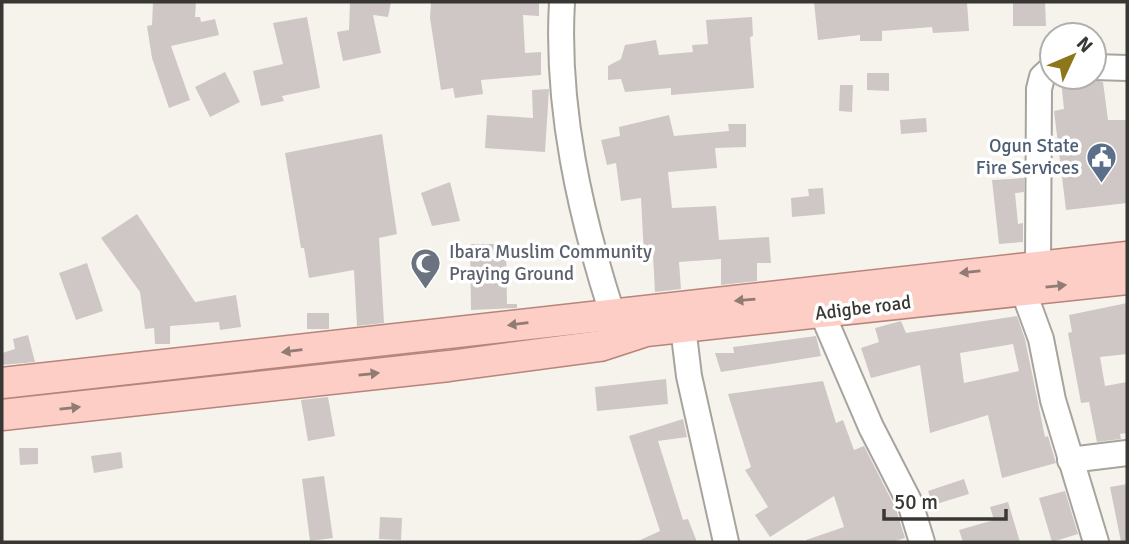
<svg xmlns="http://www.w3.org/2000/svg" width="1129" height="544" viewBox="0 0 1129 544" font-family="Signika,sans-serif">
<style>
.building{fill:#cfc7c6;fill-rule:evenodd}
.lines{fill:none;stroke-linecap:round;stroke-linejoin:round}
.minor-casing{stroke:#a7a49e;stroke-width:28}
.major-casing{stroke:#b78479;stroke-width:33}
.minor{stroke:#fff;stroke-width:24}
.major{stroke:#fdcec5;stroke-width:30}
.oneway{fill:#917b75}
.labels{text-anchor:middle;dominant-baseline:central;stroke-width:7;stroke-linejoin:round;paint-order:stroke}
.service-label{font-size:19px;fill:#4e5e75;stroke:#fff;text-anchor:end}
.worship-label{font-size:19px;fill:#5b616d;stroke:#fff;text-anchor:start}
.street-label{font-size:19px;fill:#383734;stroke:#fff}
</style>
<rect width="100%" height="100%" fill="#f6f3ec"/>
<g class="building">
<path d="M153 2H196L195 17H200L201 22 215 19 219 35 171 46 190 100 169 108 152 58 147 26 152 25Z"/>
<path d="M350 2H391L388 17 373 15 381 53 343 61 337 32 349 30Z"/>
<path d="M431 2H539V16L523 15 525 53 541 52V75L481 80 483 94 455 98 453 88 441 90 430 18Z"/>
<path d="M814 2H967L969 31 933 33 932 27 882 31V41H860V35L818 40Z"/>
<path d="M1013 2H1045L1046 26H1013Z"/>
<path d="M307 17 320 88 282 96 284 101 261 106 253 71 283 64 273 23Z"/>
<path d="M752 17 753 36 750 37 754 88 671 95V88L625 92 621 79 608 80V66L621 59 625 45 656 40 659 55 693 52 692 45 708 44 706 20Z"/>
<path d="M225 72 240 102 210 117 195 87Z"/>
<path d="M867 73H889V91L867 90Z"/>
<path d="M1084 77 1103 82 1108 120H1127V203L1066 210 1054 111 1064 109 1061 80Z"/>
<path d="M840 85H853L852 112 839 111Z"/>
<path d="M549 89 545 152 485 148 487 115 533 118 532 90Z"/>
<path d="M669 115 674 136 729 131 728 124H746V147L715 148 717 168 668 172 672 208 716 206 719 240 769 237 771 263H757V281L721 285V259L679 262 681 289 655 292 653 255 644 256 641 198 621 201 616 163 607 165 601 140 620 136 619 127Z"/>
<path d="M926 118 927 132 901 134 900 120Z"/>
<path d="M382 134 397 234 379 238 384 323 357 326 354 270 309 278 304 248H301L285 153Z"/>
<path d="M1024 178V192L1015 193 1018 224 1023 223V242L999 244 992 180Z"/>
<path d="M450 182 460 221 432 226 421 193Z"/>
<path d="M823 188 825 214 792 217 791 198 809 196 808 189Z"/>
<path d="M137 214 195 302 236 295 241 327 220 330 219 322 170 326V344H155L154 328 145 329 140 292 101 238Z"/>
<path d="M470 244H506L507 304H517V308L471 310Z"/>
<path d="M87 263 103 311 76 320 59 273Z"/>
<path d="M1127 303V354L1100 357 1105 386 1127 382V433L1120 434 1121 439 1097 442 1089 402 1081 403 1068 333 1072 332 1069 315Z"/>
<rect x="307" y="313" width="22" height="16"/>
<path d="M1017 316 1025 339 1045 437 1048 436 1056 463 1002 478 988 415 930 433 920 365 871 378 861 348 879 342 875 328 901 321 906 333ZM1013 344 1019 371 964 383 960 353Z"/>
<path d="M28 335 35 362 2 365V353L15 349 13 339Z"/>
<path d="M816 336 821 356 721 372 715 353H734L733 347Z"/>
<path d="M666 379 668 404 597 411 595 387Z"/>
<path d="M823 381 836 423 843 420 854 450 864 446 896 509 905 538 892 542H806V540L844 527 834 496 770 537 755 515 768 507 745 470 751 467 728 394Z"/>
<path d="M328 397 335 436 308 441 301 400Z"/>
<path d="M683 419 687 437 658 441 683 520 688 519 697 542H636L660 531 629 436Z"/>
<path d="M19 448H38V464L20 465Z"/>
<path d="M121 452 123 468 94 473 91 456Z"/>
<path d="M324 476 333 538 310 541 302 479Z"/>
<path d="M964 479 969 494 933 505 928 491Z"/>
<path d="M1127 484V542H1121L1110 487Z"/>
<path d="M1065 491 1078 534 1052 542 1039 498Z"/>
<path d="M1008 502 1020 542H963L959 530 994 520 990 507Z"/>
<path d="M380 517 402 518 401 540 379 539Z"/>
</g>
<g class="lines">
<defs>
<g id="minor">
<path d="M562 2C556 107 580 214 612 313"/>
<path d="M1094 67 1127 68"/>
<path d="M1038 265 1039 89 1042 77 1052 68"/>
<path d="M1023 290 1041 339 1053 400 1096 542"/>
<path d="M822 313 871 427 910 503 922 542"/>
<path d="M683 327 689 376 726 542"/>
<path d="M1070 460 1127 453"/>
</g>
<g id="major">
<path d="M2 383 1127 257"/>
<path d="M2 415 449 366 600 346 646 331 1127 279"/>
</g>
</defs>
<use href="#minor" class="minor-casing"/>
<use href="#major" class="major-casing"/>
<use href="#minor" class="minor"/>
<use href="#major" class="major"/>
</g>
<defs><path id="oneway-solid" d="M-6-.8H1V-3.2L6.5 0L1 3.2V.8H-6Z" transform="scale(1.75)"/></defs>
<g class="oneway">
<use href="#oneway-solid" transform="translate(970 272) rotate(174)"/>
<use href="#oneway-solid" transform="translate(1056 286) rotate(-6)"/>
<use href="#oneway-solid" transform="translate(745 300) rotate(175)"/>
<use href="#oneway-solid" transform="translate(518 324) rotate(173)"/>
<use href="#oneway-solid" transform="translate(292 351) rotate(173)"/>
<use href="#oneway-solid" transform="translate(369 374) rotate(-6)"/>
<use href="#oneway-solid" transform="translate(70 408) rotate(-6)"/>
</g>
<defs>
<symbol id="civic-pin" viewBox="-11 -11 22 30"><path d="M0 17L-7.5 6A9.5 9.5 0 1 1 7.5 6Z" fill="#5c6f8a" stroke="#fff"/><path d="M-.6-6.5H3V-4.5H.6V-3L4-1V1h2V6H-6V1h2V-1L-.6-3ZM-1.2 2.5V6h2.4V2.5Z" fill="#fff"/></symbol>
<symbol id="mosque-pin" viewBox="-11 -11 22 30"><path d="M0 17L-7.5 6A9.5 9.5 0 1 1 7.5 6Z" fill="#6b7280" stroke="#fff"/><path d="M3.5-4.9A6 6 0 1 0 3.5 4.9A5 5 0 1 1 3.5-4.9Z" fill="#fff"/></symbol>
</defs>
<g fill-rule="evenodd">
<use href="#civic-pin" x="1084" y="140" width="35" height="47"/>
<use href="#mosque-pin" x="408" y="246" width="35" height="47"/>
</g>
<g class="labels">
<g class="service-label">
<text x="1079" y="146">Ogun State<tspan x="1079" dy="22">Fire Services</tspan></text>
</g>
<g class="worship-label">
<text x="449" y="252">Ibara Muslim Community<tspan x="449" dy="22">Praying Ground</tspan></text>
</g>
<g class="street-label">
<text transform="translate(863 308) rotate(-7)">Adigbe road</text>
</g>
</g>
<rect width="1129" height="544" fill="none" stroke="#383734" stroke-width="7"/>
<g transform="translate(1073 56) rotate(46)"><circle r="33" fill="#ffffff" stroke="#afafae" stroke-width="2"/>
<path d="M0-5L12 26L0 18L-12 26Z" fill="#8e761b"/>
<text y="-10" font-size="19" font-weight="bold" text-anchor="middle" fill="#383734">N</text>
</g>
<path d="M884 509v10h122v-10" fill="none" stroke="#383734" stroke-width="3.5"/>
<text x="894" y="509" font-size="21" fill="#383734" stroke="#ffffff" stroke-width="5" paint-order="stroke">50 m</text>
</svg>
